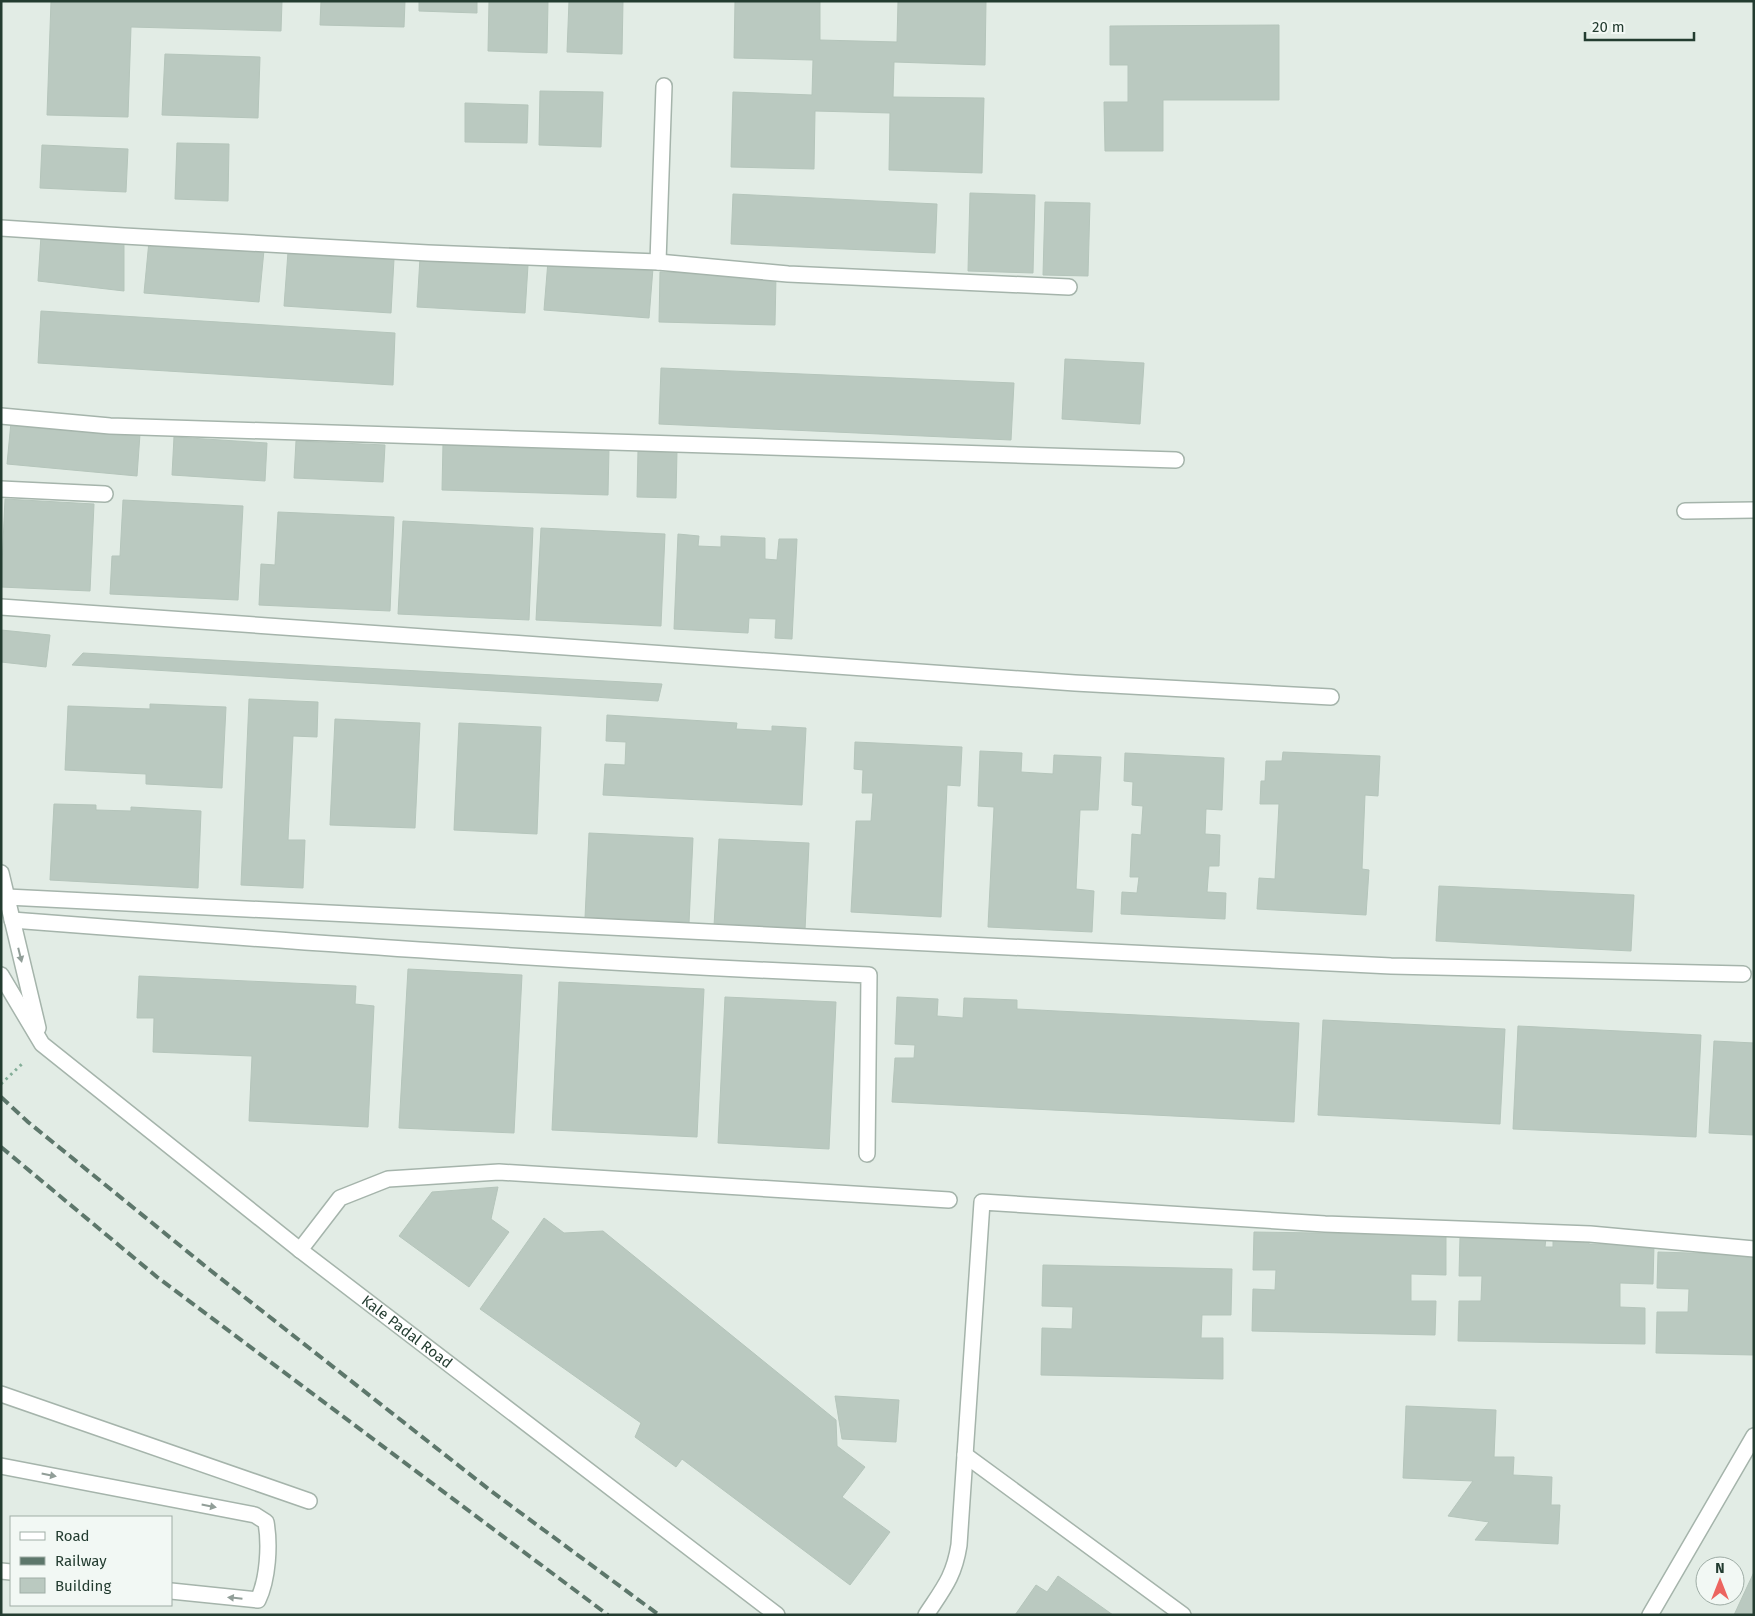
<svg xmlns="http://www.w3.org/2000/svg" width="1755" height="1616" viewBox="0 0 1755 1616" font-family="'Fira Sans',sans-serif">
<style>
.building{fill:#bac9c0;stroke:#b5c5bb}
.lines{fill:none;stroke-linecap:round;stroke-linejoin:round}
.service-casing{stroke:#a5b4ab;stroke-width:18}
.minor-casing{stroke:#a5b4ab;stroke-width:18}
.tertiary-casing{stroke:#a5b4ab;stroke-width:18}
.path{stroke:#84ae98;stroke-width:3;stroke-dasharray:2.5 4;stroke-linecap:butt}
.service{stroke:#fff;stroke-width:15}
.minor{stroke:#fff;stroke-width:15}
.tertiary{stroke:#fff;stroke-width:15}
.rail{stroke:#5d776b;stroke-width:4;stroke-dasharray:10 5;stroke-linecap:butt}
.oneway{fill:#919e98}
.labels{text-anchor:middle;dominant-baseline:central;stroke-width:4.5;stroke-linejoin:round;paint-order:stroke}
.street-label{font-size:15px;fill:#233c30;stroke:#f2f8f4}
</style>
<rect width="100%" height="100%" fill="#e2ece5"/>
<g class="building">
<path d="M51 1H282L281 31 131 27 128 117 47 115Z"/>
<path d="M321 1H405L404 27 320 25Z"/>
<path d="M419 1H477V13L419 11Z"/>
<path d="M489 1H548L547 53 488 51Z"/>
<path d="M569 1H623L622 54 567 52Z"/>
<path d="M735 1H820V40L897 42 898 1H986L985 65 894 62 893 97 984 98 982 173 889 170 890 113 815 111 814 169 731 167 733 92 812 95 813 60 734 58Z"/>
<path d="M1279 25V100H1163V151H1105L1104 102H1128V65H1110V26Z"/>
<path d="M165 54 260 57 258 118 162 115Z"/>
<path d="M540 91 603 92 601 147 539 145Z"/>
<path d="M465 103 528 105 527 143 465 142Z"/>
<path d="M177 143 229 144 228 201 175 199Z"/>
<path d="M42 145 128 149 126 192 40 188Z"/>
<path d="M970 193 1035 195 1033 273 968 271Z"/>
<path d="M733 194 937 204 935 253 731 244Z"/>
<path d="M1045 202 1090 203 1088 276 1043 275Z"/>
<path d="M41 236 124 243V291L38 281Z"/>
<path d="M149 241 264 250 259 302 144 293Z"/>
<path d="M288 252 394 259 391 313 284 306Z"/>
<path d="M420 258 528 265 525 313 417 307Z"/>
<path d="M548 261 653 268 649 318 544 310Z"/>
<path d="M660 272 776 276 775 325 659 322Z"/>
<path d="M41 311 395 333 393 385 38 363Z"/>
<path d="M1065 359 1144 363 1140 424 1062 419Z"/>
<path d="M661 368 1014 383 1011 440 659 424Z"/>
<path d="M11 422 140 434 137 476 7 464Z"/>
<path d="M174 437 267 443 265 481 172 475Z"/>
<path d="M296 441 385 445 383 482 294 478Z"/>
<path d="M443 443 609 448 608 495 442 490Z"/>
<path d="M638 450H677L676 498 637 497Z"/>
<path d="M5 499 94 504 90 591 1 587Z"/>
<path d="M123 500 243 506 238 600 110 594 112 556H120Z"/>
<path d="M278 512 394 517 390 611 259 605 261 564 275 565Z"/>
<path d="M403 521 533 528 529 620 398 614Z"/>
<path d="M541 528 665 534 661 626 536 620Z"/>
<path d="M678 534 699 536 698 546 721 547V536L765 538V559L777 560 779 539H797L792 639 775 638 776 619 749 618 748 633 674 629Z"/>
<path d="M1 630 50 635 46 667 1 662Z"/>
<path d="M83 653 662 684 658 701 72 665Z"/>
<path d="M249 699 318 702 317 737 293 736 288 840H305L303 888 241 885Z"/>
<path d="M150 704 226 707 222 788 146 784V774L65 770 68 706 150 709Z"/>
<path d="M607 715 737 723 736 729 772 731V726L806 728 802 805 603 795 605 764 625 765 626 742 606 741Z"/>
<path d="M335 719 420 723 415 828 330 825Z"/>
<path d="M459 723 541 727 537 834 454 830Z"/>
<path d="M855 742 962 747 960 786 947 785 941 917 851 912 856 821H871L873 793H862L863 770 854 769Z"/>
<path d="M980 751 1022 753 1021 772 1053 774 1054 755 1101 757 1098 810H1080L1076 889 1094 891 1092 932 988 927 994 807 978 806Z"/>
<path d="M1283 752 1380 756 1378 796 1365 795 1362 869 1369 870 1366 915 1257 909 1259 878 1275 879 1279 804H1260L1261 781H1265L1266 761H1282Z"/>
<path d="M1125 753 1224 758 1222 810 1206 809 1205 834 1220 835 1219 866H1209L1207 892 1226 893 1225 919 1121 914 1122 892 1137 893 1139 877H1130L1132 834 1141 835 1143 806 1132 805 1133 782 1124 781Z"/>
<path d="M54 804 96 805V810L131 811V807L201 811 198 888 50 880Z"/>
<path d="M589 833 693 838 689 923 585 918Z"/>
<path d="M719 839 809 843 805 930 714 926Z"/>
<path d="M1439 886 1634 895 1631 951 1436 941Z"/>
<path d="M408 969 522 975 514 1133 399 1128Z"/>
<path d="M139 976 356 986 355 1004 374 1006 368 1127 249 1121 252 1056 153 1052 154 1018H137Z"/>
<path d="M559 982 704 989 697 1137 552 1130Z"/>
<path d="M725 997 836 1002 829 1149 718 1143Z"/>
<path d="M897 997 938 999 937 1016 963 1018 964 998 1017 1000V1009L1299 1023 1294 1122 892 1102 895 1058H914L915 1045 895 1044Z"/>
<path d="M1323 1020 1505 1029 1500 1124 1318 1115Z"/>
<path d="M1518 1026 1701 1035 1696 1137 1513 1129Z"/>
<path d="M1714 1041 1754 1043V1135L1709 1133Z"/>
<path d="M498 1187 491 1219 509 1232 469 1287 399 1236 432 1192Z"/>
<path d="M544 1218 564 1233 603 1231 836 1420 837 1446 865 1467 842 1497 890 1532 850 1585 682 1459 676 1467 635 1437 641 1423 480 1309Z"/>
<path d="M1254 1232 1446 1235V1275L1411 1274V1301H1436L1435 1335 1252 1331 1253 1289 1275 1290 1276 1270H1253Z"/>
<path d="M1460 1237 1546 1238 1545 1247H1553V1237L1589 1239V1244L1654 1245 1653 1284 1620 1283V1307L1645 1308V1344L1458 1341 1459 1301H1481L1482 1276H1459Z"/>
<path d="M1658 1252 1754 1255V1355L1656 1353 1657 1312H1688L1689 1289 1657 1288Z"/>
<path d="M1043 1265 1232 1269 1231 1315H1202L1201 1338H1223V1379L1041 1375 1042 1328 1072 1329 1073 1307 1042 1306Z"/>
<path d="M835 1396 899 1400 896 1442 842 1439Z"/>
<path d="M1406 1406 1496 1410 1494 1457H1514L1513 1475 1552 1477 1551 1505H1560L1558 1544 1475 1540 1489 1522 1448 1516 1473 1481 1403 1478Z"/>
<path d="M1754 1572V1615H1734Z"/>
<path d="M1058 1576 1113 1615H1088L1086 1613 1084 1615H1015L1036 1585 1047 1592Z"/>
</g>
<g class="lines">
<defs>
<g id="service">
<path d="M1 489 105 494"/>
<path d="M12 920C297 942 583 963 869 975L867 1154"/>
<path d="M1 1394 309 1501"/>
<path d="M965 1455 1183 1615"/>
<path d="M1 1466 255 1515 266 1522C270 1545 268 1579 258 1600L171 1591"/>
<path d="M1 1571 11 1572"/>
<path d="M926 1615C943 1589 954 1577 959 1545L982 1202 1325 1224 1590 1234 1754 1249"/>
<path d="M1650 1615 1754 1436"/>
</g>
<g id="minor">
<path d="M1 228 124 236 428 253 658 262 788 274 1069 287"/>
<path d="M658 262 664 86"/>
<path d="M1 416 110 426 1176 460"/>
<path d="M1685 511 1754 510"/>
<path d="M1 607 1075 683 1331 697"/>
<path d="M7 897 1391 966 1743 974"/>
<path d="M300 1250 340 1198 388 1179 499 1172 949 1200"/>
</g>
<g id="tertiary">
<path d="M1 873 38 1028"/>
<path id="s1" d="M1 975 42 1044 300 1250 777 1615"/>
</g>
</defs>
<use href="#service" class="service-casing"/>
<use href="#minor" class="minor-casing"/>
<use href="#tertiary" class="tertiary-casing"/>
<path class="path" d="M1 1084 24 1062"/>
<use href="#service" class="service"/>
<use href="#minor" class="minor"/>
<use href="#tertiary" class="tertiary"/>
<g class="rail">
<path d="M1 1097 28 1122 210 1270 491 1491 659 1615"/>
<path d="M1 1147 157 1277 608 1615"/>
</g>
</g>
<defs><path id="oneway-solid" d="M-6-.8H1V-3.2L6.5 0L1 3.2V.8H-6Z" transform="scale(1.25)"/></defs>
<g class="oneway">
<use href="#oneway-solid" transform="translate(20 955) rotate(76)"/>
<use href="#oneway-solid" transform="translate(49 1475) rotate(11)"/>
<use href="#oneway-solid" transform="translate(209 1506) rotate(11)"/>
<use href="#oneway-solid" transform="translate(235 1598) rotate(-174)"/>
</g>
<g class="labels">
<g class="street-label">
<text stroke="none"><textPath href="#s1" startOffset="545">Kale Padal Road</textPath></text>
</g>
</g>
<rect width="1755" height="1616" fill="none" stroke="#233c30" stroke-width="5"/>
<rect x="10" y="1516" width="162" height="90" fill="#f2f8f4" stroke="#9fada6"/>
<rect x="20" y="1532" width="25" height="8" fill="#ffffff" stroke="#9fada6"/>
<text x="55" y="1541" font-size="15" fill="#233c30">Road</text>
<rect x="20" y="1557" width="25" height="8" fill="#5d776b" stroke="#9fada6"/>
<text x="55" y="1566" font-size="15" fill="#233c30">Railway</text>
<rect x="20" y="1578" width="25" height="15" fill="#bac9c0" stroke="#9fada6"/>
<text x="55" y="1591" font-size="15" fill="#233c30">Building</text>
<g transform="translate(1720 1581)"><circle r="24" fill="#f2f8f4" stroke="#9fada6"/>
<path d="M0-4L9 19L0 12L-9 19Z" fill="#ec645f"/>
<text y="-8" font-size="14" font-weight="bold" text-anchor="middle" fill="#233c30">N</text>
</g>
<path d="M1585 32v8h109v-8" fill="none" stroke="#233c30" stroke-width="2.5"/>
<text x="1592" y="32" font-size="15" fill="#233c30" stroke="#f2f8f4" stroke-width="4" paint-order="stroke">20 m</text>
</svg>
